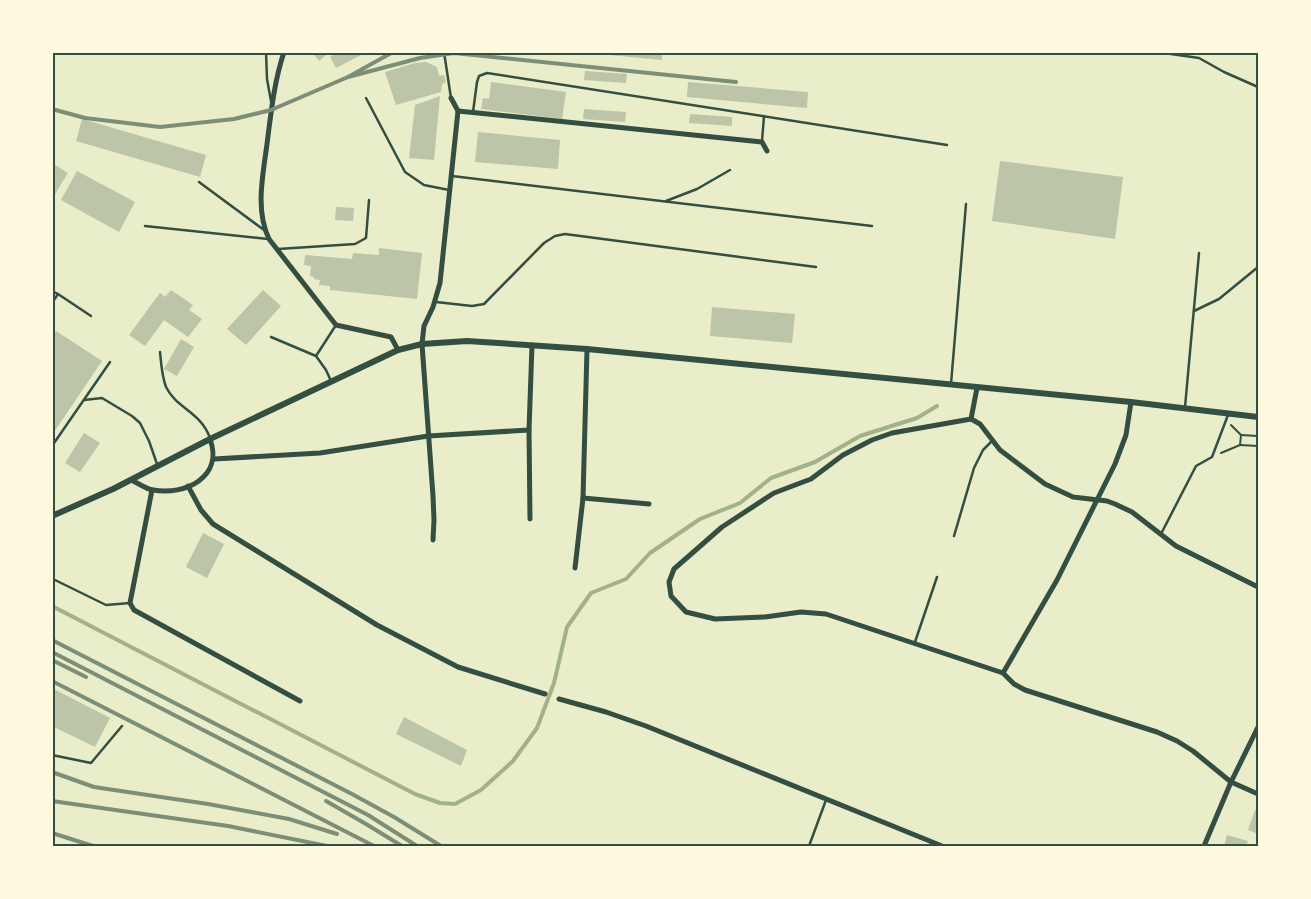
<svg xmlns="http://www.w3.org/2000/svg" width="1311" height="899" viewBox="0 0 1311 899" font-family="'Alegreya Sans',sans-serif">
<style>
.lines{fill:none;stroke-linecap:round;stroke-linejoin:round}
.stream{stroke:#a3b18a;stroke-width:4}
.building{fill:#bcc5a7}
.path{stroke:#344e41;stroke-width:2}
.service{stroke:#344e41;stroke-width:2.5}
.minor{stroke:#344e41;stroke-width:5}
.tertiary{stroke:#344e41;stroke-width:6}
.rail{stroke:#7c8e77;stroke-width:4}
.neatline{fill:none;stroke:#344e41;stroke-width:2}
</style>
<rect width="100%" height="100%" fill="#e9edc9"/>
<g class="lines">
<path class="stream" d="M52 606 415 794 440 803 455 804 481 790 513 761 537 728 554 683 567 627 591 593 626 579 650 553 700 519 740 503 771 478 815 462 860 436 917 418 937 406"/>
</g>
<g class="building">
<path d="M312 52H330L319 61Z"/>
<path d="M338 52H367L336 68 330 57Z"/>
<path d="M599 52H662V60L599 54Z"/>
<path d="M426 62 437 67 439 76 444 75 446 82 442 84 441 92 396 105 385 72 415 63Z"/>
<path d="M585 71 627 74 626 83 584 80Z"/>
<path d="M491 82 566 92 562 119 481 109 483 98 489 99Z"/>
<path d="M688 82 808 92 807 108 687 97Z"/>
<path d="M440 96 434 160 409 158 415 105Z"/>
<path d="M584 109 626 112 625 122 583 119Z"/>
<path d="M690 114 732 117V126L689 123Z"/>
<path d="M82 119 206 155 200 177 76 141Z"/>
<path d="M478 132 560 140 558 169 475 162Z"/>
<path d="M1000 161 1123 177 1115 239 992 221Z"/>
<path d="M52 163 68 173 52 199Z"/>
<path d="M77 171 135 202 119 232 61 200Z"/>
<path d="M336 207 354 208 353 221 335 220Z"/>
<path d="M379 248 422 253 417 299 330 290V286L319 285 320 280 314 279V277L310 276 311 266 304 265 305 255 352 259 353 253 379 255Z"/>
<path d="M171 290 193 305 189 310 202 319 188 337 164 320 145 346 129 335 160 293 165 297Z"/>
<path d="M263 290 281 306 246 345 227 329Z"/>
<path d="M712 307 795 314 792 343 710 336Z"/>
<path d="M56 331 102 361 52 435V336Z"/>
<path d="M181 339 194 347 177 376 164 369Z"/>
<path d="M84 433 100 443 80 472 65 463Z"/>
<path d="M203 533 224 544 207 578 186 567Z"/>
<path d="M52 688 110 718 95 747 52 726Z"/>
<path d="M404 717 467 750 461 766 396 734Z"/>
<path d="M1255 810 1258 811V834L1248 830Z"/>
<path d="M1227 835 1248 841 1246 846H1224Z"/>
</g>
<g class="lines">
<g class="path">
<path d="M1241 435 1258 436"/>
<path d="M1240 445 1258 446"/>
<path d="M1221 453 1240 445 1241 435 1231 425"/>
</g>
<g class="service">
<path d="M266 52 267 79 271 101"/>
<path d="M444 52 451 98"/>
<path d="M1157 52 1199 58 1224 72 1258 87"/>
<path d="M366 98 405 172 424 185 449 190"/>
<path d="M473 112 477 82 479 76 487 73 947 145"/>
<path d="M762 141 764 116"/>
<path d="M452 176 872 226"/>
<path d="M199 182 264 230"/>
<path d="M666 201 697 189 730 170"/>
<path d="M145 226 268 239"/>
<path d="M278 249 355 244 366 238 369 200"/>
<path d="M52 291 58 294 52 303"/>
<path d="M58 294 91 316"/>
<path d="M436 302 472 306 484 304 544 243 555 236 565 234 816 267"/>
<path d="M1194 311 1219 299 1258 267"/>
<path d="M271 337 316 356 326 370 331 381"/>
<path d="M160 352C161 363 162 377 166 387 177 409 201 412 210 438"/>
<path d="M316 356 336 325"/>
<path d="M951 384 966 204"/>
<path d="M84 400 102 398 132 416 140 423 149 441 157 464"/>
<path d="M1185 407 1199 253"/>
<path d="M52 446 110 362"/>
<path d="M1161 534 1196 466 1212 457 1228 415"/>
<path d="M954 536 974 468 983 450 992 441"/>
<path d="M55 580 106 605 130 603"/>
<path d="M915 642 937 577"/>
<path d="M52 755 91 763 122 726"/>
<path d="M809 846 826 800"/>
</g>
<g class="minor">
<path d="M284 52C274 82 271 113 267 144 263 175 255 210 269 239L336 325 391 337 398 350"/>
<path d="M458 111 762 142 767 151"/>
<path d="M977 388 971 419 892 433 872 440 843 455 811 479 774 493 722 527 674 569 669 582 671 596 686 612 715 619 765 617 801 612 826 614 1003 673 1014 684 1025 690 1157 732 1177 741 1193 751 1231 782 1258 794"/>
<path d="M971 419 980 424 1000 450 1045 484 1073 497 1107 501 1115 504 1132 512 1176 546 1258 587"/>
<path d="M214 459 320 453 428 436 529 430"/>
<path d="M131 480C138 483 146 489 153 490 185 496 224 477 210 439"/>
<path d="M188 486 201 510 213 524 377 625 458 667 545 694"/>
<path d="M152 490 130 603 134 610 300 701"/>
<path d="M583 498 649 504"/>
<path d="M530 519 529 430 532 345"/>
<path d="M433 540 434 520 433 496 422 344 424 326 433 307 440 283 458 111 451 98"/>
<path d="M575 568 583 498 587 349"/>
<path d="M1003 673 1057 580 1115 464 1126 435 1131 402"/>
<path d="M559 699 606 712 646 726 942 846"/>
<path d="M1204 846 1231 782 1258 727"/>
</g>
<path class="tertiary" d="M52 516 113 489 210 439 398 350 422 344 467 341 587 349 1131 402 1258 417"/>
<g class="rail">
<path d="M348 77 420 58 454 53 736 82"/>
<path d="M52 109 85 118 160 127 234 119 271 110 348 77 393 52"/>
<path d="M52 640 352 794 394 817 441 846"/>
<path d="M52 652 368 815 417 846"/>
<path d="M52 660 86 677"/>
<path d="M52 681 374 846"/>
<path d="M52 772 94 787 208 804 289 819 337 834"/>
<path d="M52 801 228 826 327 846"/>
<path d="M326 801 366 824 402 846"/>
<path d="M52 833 93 846"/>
</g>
</g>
<rect width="1311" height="899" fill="none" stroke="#fefae0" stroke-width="108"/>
<rect x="54" y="54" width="1203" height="791" class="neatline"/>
</svg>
